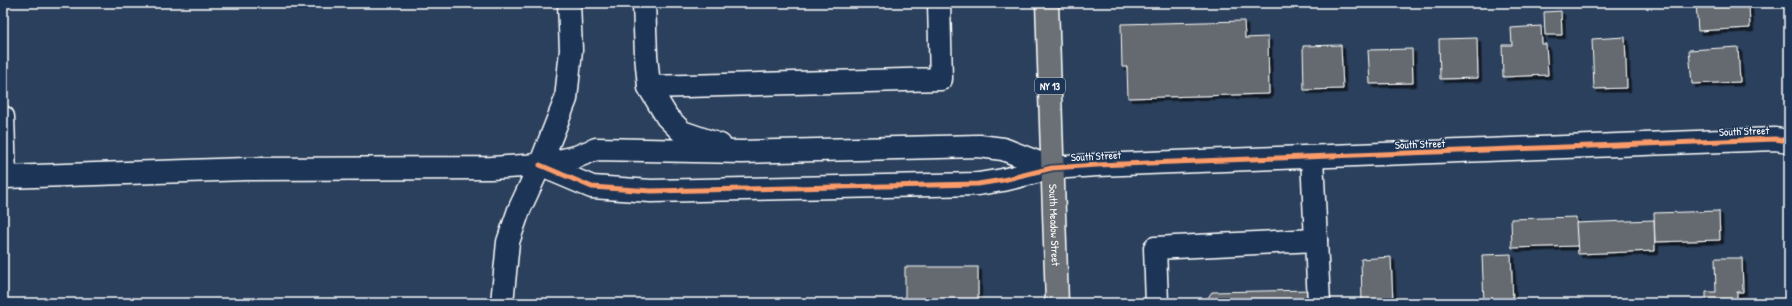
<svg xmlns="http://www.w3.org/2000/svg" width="1792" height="306" viewBox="0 0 1792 306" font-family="'Patrick Hand',sans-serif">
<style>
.building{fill:#656b70;stroke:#fff;filter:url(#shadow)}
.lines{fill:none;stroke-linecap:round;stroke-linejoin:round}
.minor-casing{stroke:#fff;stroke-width:25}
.highway-casing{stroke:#fff;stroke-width:25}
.minor{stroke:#1d3557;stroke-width:22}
.highway{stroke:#6b6f75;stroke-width:22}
.cycleway-casing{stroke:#1d3557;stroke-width:8}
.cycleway{stroke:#fa9b69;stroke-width:5}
.labels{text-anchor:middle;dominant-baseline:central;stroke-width:3;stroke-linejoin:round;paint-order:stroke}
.shield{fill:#1d3557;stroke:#bbc2cd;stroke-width:1}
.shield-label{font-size:10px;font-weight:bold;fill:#fff}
.street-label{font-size:11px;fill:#fff;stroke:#1d3557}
</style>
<defs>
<filter id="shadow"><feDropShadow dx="3.5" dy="3.5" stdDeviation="0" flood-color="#0009"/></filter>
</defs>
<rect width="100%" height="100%" fill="#2b405c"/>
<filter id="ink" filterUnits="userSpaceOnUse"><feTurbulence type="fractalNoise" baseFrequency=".025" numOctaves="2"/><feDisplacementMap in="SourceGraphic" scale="8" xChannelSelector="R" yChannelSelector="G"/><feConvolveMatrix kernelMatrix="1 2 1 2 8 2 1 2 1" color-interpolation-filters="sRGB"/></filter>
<g filter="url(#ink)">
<g class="building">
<path d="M1696 3H1749L1750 28 1698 31Z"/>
<path d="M1561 11 1562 35H1545L1544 12Z"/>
<path d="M1244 21 1245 38 1268 37 1269 94 1128 98 1127 67H1122L1121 24Z"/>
<path d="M1541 26 1542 44H1546L1548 75 1503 77 1502 45H1512L1511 28Z"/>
<path d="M1625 37 1627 88 1594 89 1592 39Z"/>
<path d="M1477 38 1478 78 1440 79 1439 39Z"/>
<path d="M1341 45 1343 89 1304 90 1303 46Z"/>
<path d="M1738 47 1740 82 1692 84 1689 50Z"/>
<path d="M1412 49 1413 83 1370 84 1368 50Z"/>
<path d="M1719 211 1720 240 1655 242 1654 213Z"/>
<path d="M1576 217 1578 246 1512 248 1511 219Z"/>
<path d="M1654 220 1655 251 1578 254 1576 223Z"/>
<path d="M1511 254 1513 303H1484L1482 255Z"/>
<path d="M1391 257 1393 303H1362L1361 259Z"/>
<path d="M1715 258H1742L1743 292H1737V303H1706V292H1716Z"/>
<rect x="905" y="267" width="73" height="36"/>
<path d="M1312 290 1313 303H1207V299L1212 292Z"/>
</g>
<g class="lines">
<defs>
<g id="minor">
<path d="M644 3 646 55 649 87 667 117 682 132 720 145"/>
<path d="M649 87 941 79 939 3"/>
<path d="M3 117 5 177 247 169 491 168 540 165 576 157 596 149 742 152 979 146 1003 149 1052 168"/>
<path d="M1312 158 1319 303"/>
<path d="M540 165 592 187 651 191 978 184 1003 180 1052 168 1097 165 1775 139 1789 141"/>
<path d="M502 303 508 242 519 210 540 165 566 99 571 50 569 3"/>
<path d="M1157 303 1155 248 1316 240"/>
</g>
<g id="highway">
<path id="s1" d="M1047 3 1057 303"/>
</g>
</defs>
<use href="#minor" class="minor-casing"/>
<use href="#highway" class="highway-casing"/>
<use href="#minor" class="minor"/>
<use href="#highway" class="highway"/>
<defs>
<path id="cycleway" d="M540 165 592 187 651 191 978 184 1003 180 1052 168 1097 165 1775 139 1789 141"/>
</defs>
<use href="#cycleway" class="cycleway-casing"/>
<use href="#cycleway" class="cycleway"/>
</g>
</g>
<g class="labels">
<rect class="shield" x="1035" y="78" width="30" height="16" rx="3"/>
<g class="shield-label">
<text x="1050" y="86">NY 13</text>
</g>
<g class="street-label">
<text transform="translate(1744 131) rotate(-2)">South Street</text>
<text transform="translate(1420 144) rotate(-2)">South Street</text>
<text transform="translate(1096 156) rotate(-3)">South Street</text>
<text stroke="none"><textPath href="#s1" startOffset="222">South Meadow Street</textPath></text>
</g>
</g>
<rect width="1792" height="306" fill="none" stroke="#1d3557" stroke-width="16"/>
<rect x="8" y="8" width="1776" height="290" fill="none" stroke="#fff" stroke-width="1.5" filter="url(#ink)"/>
</svg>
